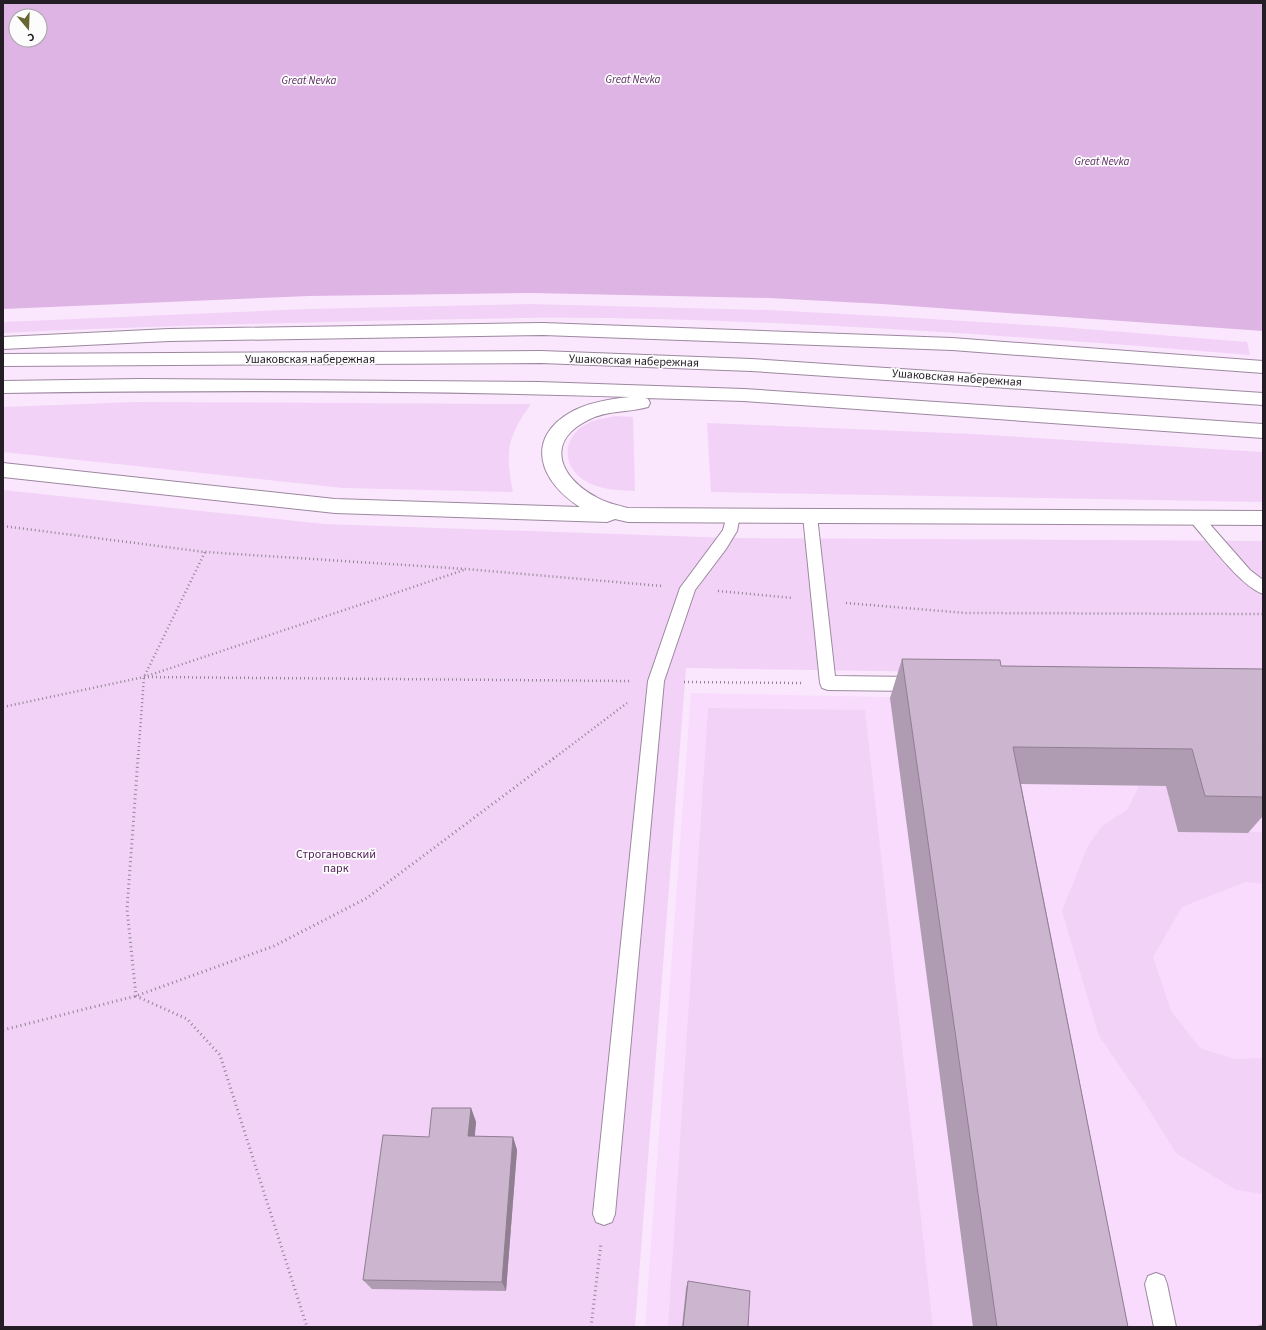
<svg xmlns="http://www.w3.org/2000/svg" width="1266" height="1330" viewBox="0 0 1266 1330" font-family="'Source Sans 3',sans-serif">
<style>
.built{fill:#f8dbfd}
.green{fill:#f2d3f7}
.water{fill:#deb4e5;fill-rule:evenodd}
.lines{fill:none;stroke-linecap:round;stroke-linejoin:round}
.service-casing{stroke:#9d87a0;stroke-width:2}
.primary-casing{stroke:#9d87a0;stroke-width:2}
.path-far1{stroke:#928494;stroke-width:2.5;stroke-dasharray:1 3;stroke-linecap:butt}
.path{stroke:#928494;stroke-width:3;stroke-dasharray:1 3.5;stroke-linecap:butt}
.service{fill:#fff;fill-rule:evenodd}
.primary{fill:#fff;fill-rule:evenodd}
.wall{fill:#af9cb2}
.shaded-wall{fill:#8f7f91}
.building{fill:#ccb5cf;stroke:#8f7f91}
.labels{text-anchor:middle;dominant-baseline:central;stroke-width:3.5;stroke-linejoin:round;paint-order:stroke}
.far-water-label{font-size:11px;font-style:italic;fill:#5b2963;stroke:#fcfcfc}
.street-label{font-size:12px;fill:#251d26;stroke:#fcfcfc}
.park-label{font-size:12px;fill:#56245e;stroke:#fcfcfc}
</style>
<rect width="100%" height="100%" fill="#fae7fd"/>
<path class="built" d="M691 693 984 699 1263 709V1327H645Z"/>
<g class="green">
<path d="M530 304 768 310 881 316 1061 327 1247 342 1250 355C1052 339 854 324 655 319 559 316 463 319 367 321 245 324 124 327 3 333V322L307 309Z"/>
<path d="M136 402 531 404C507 437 505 452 513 492L343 488 3 452V407Z"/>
<path d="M615 416 633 417 635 491C618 490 598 490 584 480 562 466 562 438 585 425 595 419 605 418 615 416Z"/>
<path d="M707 423 973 434 1263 452V502L711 492Z"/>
<path d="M3 490 324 524 732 538 1263 541V677L686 668 635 1327H3Z"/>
<path d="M708 708 865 710 933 1327H668Z"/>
<path d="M1139 786H1166L1178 832H1263V884L1245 882 1182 907 1153 957 1171 1011 1200 1048 1234 1059 1263 1058V1194L1236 1190 1176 1153 1145 1103 1099 1036 1062 911 1088 846 1102 826 1127 810Z"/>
</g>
<path class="water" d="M3 3H1263V331L882 304 769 298 532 293 309 296 3 309ZM16 16H40V40H16Z"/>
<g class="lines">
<defs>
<g id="service">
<path d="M733 510 738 511 740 515 737 531 726 549 695 590 664 681 615 1214 612 1222 604 1225 596 1222 593 1214 648 681 680 588 723 530 728 511Z"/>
<path d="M810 511 815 512 817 516 835 676 915 677 921 679 923 684 921 689 915 691 828 690 822 688 820 683 803 516 805 512Z"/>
<path d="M1195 512 1200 513 1250 570 1263 580V594C1240 586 1207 540 1190 521L1188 517 1190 513Z"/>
<path d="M1156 1273 1164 1276 1167 1284 1176 1327H1154L1145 1284 1148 1276Z"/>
</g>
<g id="primary">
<path d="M543 323 952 338 1263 361V373L952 350 543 335 169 341 3 349V337L169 329Z"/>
<path d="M541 351 751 359 1263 393V405L751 371 541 363 3 366V354Z"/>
<path d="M141 379 539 382 744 389 1263 424V438L744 401 645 398 648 399 650 403 648 407C627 413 607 410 588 420 544 442 560 478 596 497 606 503 617 505 628 508L1263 511V525L628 522 615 519 607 522 335 513 3 477V463L335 499 580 507C540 482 523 438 573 411 590 402 610 399 630 397 421 390 212 390 3 393V381Z"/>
</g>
</defs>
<use href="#service" class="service-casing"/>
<use href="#primary" class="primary-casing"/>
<g class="path-far1">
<path d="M3 526 205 552 466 569 662 586"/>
<path d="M718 591 793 598"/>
<path d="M846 603 966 613 1263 614"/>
<path d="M144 677 629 681"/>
<path d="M684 682 801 683"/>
<path d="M3 707 144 677 464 570"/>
<path d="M138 759 144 677 205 552"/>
<path d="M553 759 627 703"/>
</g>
<g class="path">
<path d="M138 758 127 909 136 996 187 1019 220 1055 307 1327"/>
<path d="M3 1030 136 996 274 946 367 898 554 758"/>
<path d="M591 1327 601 1243"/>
</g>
<use href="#service" class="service"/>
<use href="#primary" class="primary"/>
</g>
<g class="wall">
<path d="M902 659 1001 666 1263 669V816L1248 833 1178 832 1166 786 1021 784 1128 1327H973L890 698Z"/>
<path d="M471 1108 476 1122 475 1136 513 1137 517 1150 506 1291 372 1289 363 1280 429 1137Z"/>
<path d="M688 1281 748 1327H682L686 1288Z"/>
<path d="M1263 1324V1327H1254Z"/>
</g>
<g class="shaded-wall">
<path d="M471 1108 476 1122 473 1149 468 1136Z"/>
<path d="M513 1137 517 1150 506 1291 502 1282Z"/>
</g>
<g class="building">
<path d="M902 659 1000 660 1001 666 1263 669V748H1262L1263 750V797L1205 796 1192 749 1013 747 1128 1327H997Z"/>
<path d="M432 1108H471L468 1136 513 1137 502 1282 363 1280 383 1135 429 1137Z"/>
<path d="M688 1281 750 1291 748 1327H683Z"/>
</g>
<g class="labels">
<g class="far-water-label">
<text x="633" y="79">Great Nevka</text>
<text x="309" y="80">Great Nevka</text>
<text x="1102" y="161">Great Nevka</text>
</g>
<g class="street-label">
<text x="310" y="359">Ушаковская набережная</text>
<text transform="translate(634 361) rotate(2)">Ушаковская набережная</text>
<text transform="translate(957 378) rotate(4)">Ушаковская набережная</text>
</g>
<g class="park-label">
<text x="336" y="854">Строгановский<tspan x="336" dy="14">парк</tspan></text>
</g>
</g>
<rect width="1266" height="1330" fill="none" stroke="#251d26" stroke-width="8"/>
<g transform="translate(28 28) rotate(161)"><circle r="19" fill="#fcfcfc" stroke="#a6a3a6"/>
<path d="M0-3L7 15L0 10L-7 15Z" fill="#696531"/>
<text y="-6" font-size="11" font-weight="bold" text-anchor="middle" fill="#251d26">С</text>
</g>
</svg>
